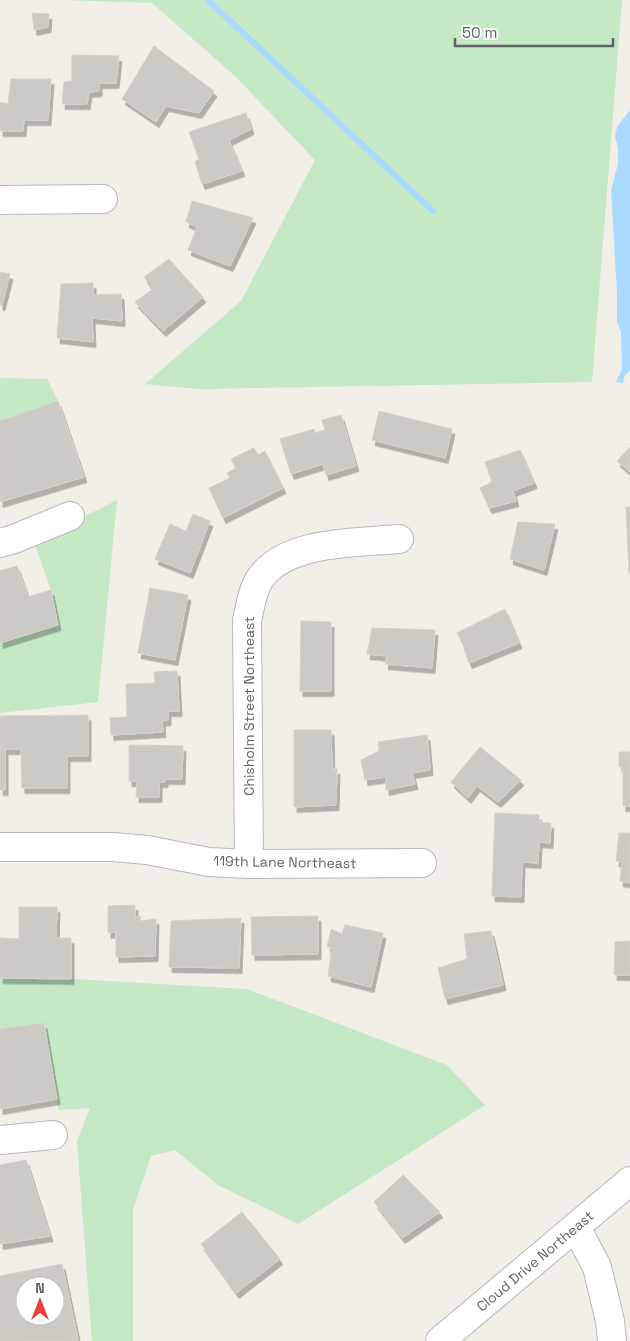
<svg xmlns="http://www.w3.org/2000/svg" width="630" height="1341" viewBox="0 0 630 1341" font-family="'Space Grotesk',sans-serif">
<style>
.green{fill:#c5e8c5}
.water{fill:#aadaff}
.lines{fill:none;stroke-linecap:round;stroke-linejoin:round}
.stream{stroke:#aadaff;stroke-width:6}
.building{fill:#cccac5;stroke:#d6d1c6;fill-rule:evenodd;filter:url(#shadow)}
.minor-casing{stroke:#b5b8bc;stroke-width:30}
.minor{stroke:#fff;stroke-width:28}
.labels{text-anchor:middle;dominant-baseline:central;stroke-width:5;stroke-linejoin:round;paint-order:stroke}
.street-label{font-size:14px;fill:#5f6368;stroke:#fff}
</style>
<defs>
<filter id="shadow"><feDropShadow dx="3" dy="5.5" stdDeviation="0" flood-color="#0004"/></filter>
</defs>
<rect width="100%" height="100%" fill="#f1efe8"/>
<g class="green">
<path d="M63 0H622L592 382 200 389 145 384 241 301 315 160 236 77 152 3Z"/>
<path d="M0 378 47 379 58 401 0 421Z"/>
<path d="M117 500 98 702 0 713V643L58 625 51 590 34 542Z"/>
<path d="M0 978 71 979 247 989 447 1065 485 1105 298 1224 218 1185 175 1150 151 1156 133 1209V1341H92L77 1141 90 1108 59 1110 44 1023 0 1029Z"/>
</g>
<path class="water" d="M630 110V370L625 375 623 383 616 382 622 369 621 332 617 323V292L611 190 618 164V147L615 137 617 127Z"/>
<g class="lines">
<path class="stream" d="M208 0 433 211"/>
</g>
<g class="building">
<path d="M32 13 49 14 48 27 34 30Z"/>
<path d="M154 46 214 91 199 113 166 106 156 122 122 99Z"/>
<path d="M72 55 119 56 116 83H99V91L89 92 87 104H62L64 82 72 81Z"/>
<path d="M11 79H51L48 120H24L23 131H0V102L8 104Z"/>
<path d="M246 113 251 129 229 140 242 171 202 184 195 162 199 159 189 132Z"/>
<path d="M192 201 253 218 230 266 188 250 197 227 186 222Z"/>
<path d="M169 259 203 297 163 331 135 302 153 289 144 277Z"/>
<path d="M0 272 10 274 2 305H0Z"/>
<path d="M93 283V295L121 294 122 321 92 318 93 342 57 338 61 284Z"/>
<path d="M58 401 84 477 0 502V421Z"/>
<path d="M379 411 452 429 445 458 372 440Z"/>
<path d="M341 415 356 466 326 475 323 464 291 474 280 439 314 429 315 433 325 430 322 420Z"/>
<path d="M630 447V472L617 461Z"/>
<path d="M254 448 258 455 265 451 283 488 223 518 209 488 230 478 227 473 236 468 231 459Z"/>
<path d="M520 450 534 483 513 491 516 501 489 508 480 488 492 482 485 462Z"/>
<path d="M626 507H630V574H629Z"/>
<path d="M193 514 210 521 190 573 155 559 170 524 186 531Z"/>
<path d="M518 522 555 524 544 570 510 559Z"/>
<path d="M17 566 28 597 51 590 58 625 0 643V571Z"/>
<path d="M150 588 188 595 175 660 138 653Z"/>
<path d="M505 609 519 643 469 663 462 642 457 633Z"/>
<path d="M301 621 331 622V691H300Z"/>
<path d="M372 628 435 630 432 668 385 664 387 656 367 654Z"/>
<path d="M177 671 179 711H168V720L162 721 163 732 111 735 110 718 127 717 126 684 155 683 154 672Z"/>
<path d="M88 715V756H67V788H22L21 749H5V790H0V716Z"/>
<path d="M294 730H331L332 769H337L336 805 294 807Z"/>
<path d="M427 735 430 770 412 773 415 784 386 790V777L365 780 361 760 379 751 378 742Z"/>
<path d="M129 745 183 746 182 779H165V782H159V797H136L137 781H129Z"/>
<path d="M480 747 521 780 498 802 477 786 468 798 451 782Z"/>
<path d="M619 752H630V806H623V767H619Z"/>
<path d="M495 813 539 815V822L551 823 550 843 539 842 538 863 522 862 521 897 492 896Z"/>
<path d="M619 833H630V883L620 881 622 862 616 861Z"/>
<path d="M135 905V917L141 916 140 921 156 919 155 956 116 957V932L108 933V906Z"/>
<path d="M19 907H57L56 938H71V979L0 978V938L19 939Z"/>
<path d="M318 916V954L252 955 251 917Z"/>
<path d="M241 918 239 968 169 967 171 921Z"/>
<path d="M345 925 383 933 371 987 328 976 332 947H327L331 929 342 934Z"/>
<path d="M491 931 503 985 445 999 438 968 467 959 464 934Z"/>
<path d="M630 941V975H614L615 942Z"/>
<path d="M44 1023 57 1099 0 1109V1029Z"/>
<path d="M26 1160 50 1236 0 1244V1165Z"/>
<path d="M403 1175 440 1212 402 1238 374 1202Z"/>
<path d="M242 1212 280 1259 236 1293 201 1244Z"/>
<path d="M62 1264 78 1340 0 1341V1276ZM25 1286H55V1316H25Z"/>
</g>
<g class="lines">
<defs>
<g id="minor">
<path d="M0 200 103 199"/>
<path d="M0 543 14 539 70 516"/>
<path d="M0 847H113L147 850 209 862 249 864 422 863"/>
<path d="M249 864 247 621C250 607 252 592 259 580 285 540 357 543 399 539"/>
<path d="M0 1140 53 1135"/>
<path d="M576 1227 597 1267 610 1321 612 1341"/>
<path d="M440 1341 630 1181"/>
</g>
</defs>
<use href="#minor" class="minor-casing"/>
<use href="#minor" class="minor"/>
</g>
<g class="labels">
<g class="street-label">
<text transform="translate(249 706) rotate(-90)">Chisholm Street Northeast</text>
<text transform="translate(285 862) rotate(1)">119th Lane Northeast</text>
<text transform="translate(535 1261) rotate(-40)">Cloud Drive Northeast</text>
</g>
</g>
<g transform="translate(40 1301)"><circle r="24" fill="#ffffff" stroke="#bfc1c3"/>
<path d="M0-4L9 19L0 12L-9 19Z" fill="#ea4335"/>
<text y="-8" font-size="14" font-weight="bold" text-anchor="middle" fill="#5f6368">N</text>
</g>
<path d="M455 38v8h158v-8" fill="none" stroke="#5f6368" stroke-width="2.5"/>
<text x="462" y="38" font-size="15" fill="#5f6368" stroke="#ffffff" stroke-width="4" paint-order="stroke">50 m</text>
</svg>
